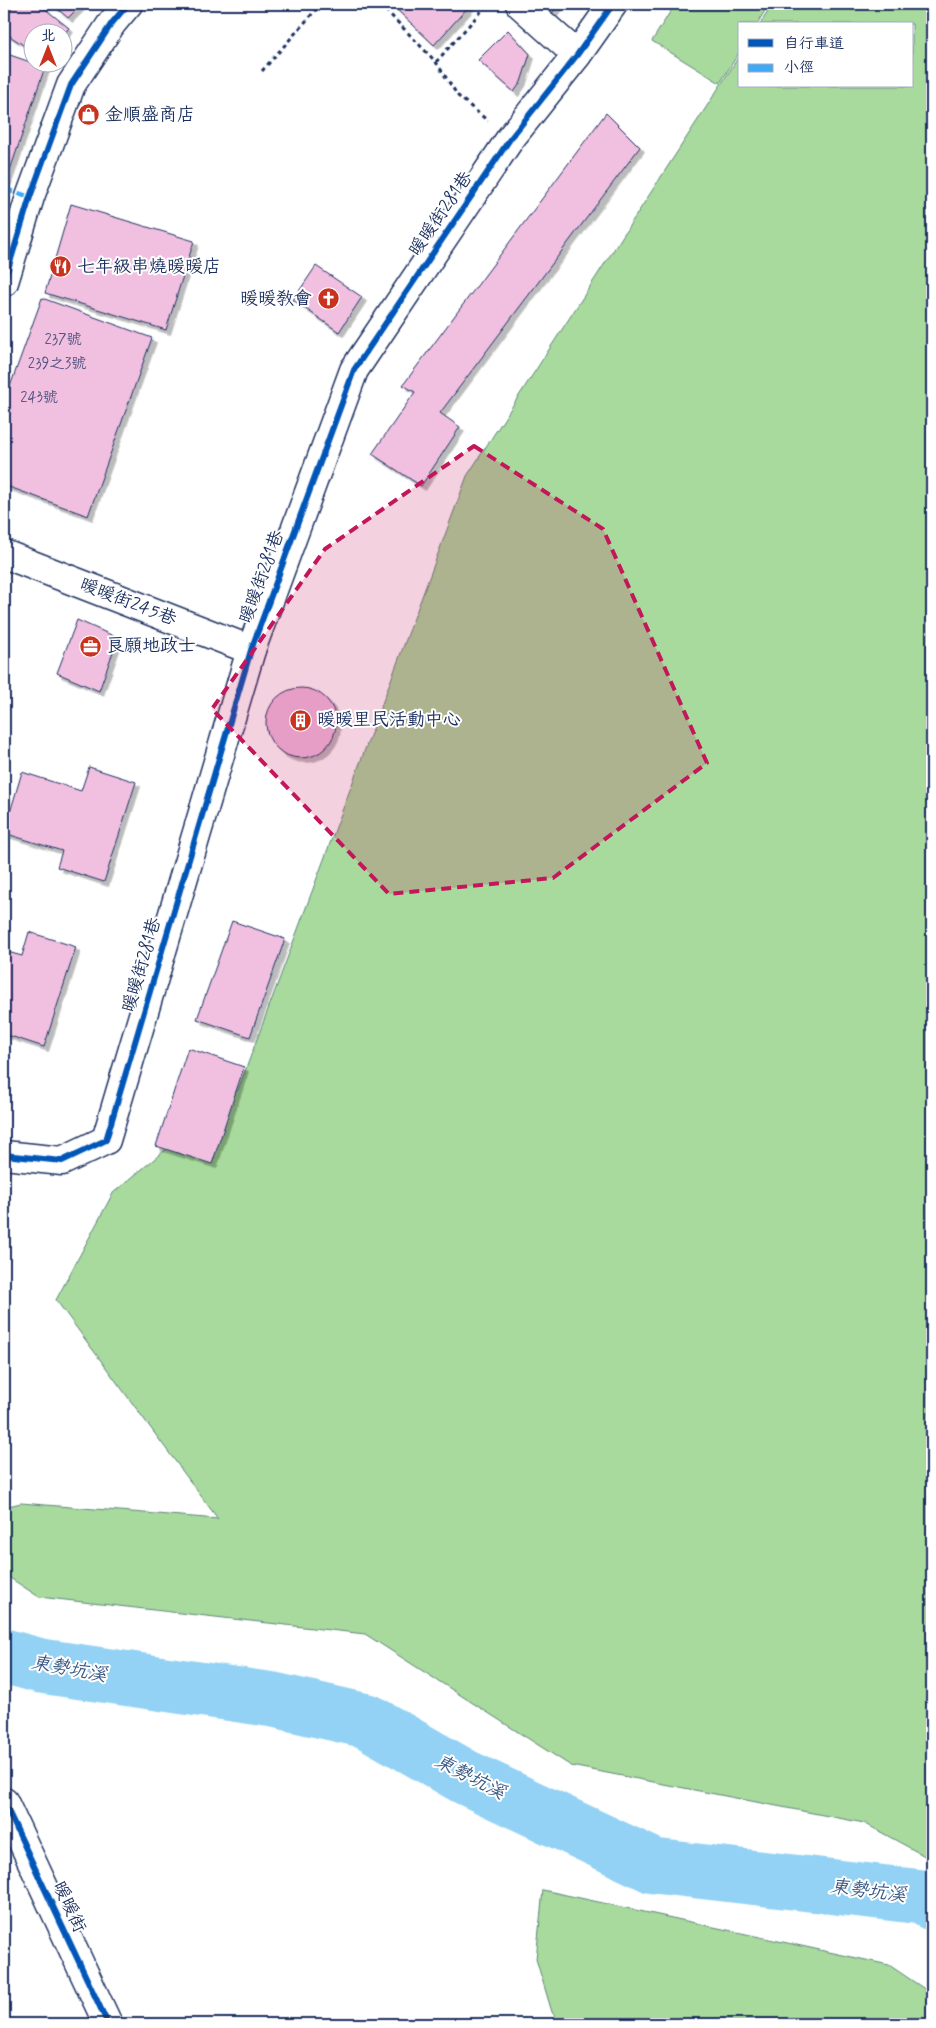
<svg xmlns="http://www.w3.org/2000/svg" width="936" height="2028" viewBox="0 0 936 2028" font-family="Mynerve,'LXGW WenKai TC',sans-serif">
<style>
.green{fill:#a7da9c;stroke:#61847d}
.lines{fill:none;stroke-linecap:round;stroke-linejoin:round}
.river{stroke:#93d2f4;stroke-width:55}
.building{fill:#f1c0e1;stroke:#1b2f5e;filter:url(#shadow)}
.minor-casing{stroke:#1b2f5e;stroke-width:31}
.path{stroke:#1b2f5e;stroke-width:3;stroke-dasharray:4 4;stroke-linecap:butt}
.minor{stroke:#fff;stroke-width:28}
.quiet{stroke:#3fa9f5;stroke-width:5;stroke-dasharray:10 5;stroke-linecap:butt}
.cycleway-casing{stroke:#fff;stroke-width:9}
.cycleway{stroke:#0057b8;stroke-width:6}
.marked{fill:#c2185b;fill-opacity:0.2;stroke:#c2185b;stroke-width:4;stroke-dasharray:10 6;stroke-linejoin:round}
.labels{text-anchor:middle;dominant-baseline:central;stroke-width:4;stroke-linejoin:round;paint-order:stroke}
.number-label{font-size:15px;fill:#50537f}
.poi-label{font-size:18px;fill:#1b2f5e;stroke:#fff;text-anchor:start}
.street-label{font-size:18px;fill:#1b2f5e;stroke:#fff}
.water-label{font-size:19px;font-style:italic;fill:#395884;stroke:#fff}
</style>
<defs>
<filter id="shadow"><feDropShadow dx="4.5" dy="4.5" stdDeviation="0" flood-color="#0004"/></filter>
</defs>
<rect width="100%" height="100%" fill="#fff"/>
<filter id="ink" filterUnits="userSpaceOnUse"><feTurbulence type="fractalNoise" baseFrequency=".02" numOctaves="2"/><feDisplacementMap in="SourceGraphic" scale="10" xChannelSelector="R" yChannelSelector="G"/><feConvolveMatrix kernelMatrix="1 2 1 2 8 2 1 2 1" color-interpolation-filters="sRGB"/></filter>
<g filter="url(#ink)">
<g class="green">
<path d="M675 4H769L757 24H740V51L720 83 652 41Z"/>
<path d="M773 4H932V1860L864 1823 571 1766 365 1634 39 1597 4 1574V1507L21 1503 218 1519 56 1300 113 1193 238 1090 467 476 740 55V86H912V24H760Z"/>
<path d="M543 1890 889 1965 932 1994V2024H560L552 2012 536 1959Z"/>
</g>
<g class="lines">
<path class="river" d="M4 1656 41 1666 274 1700 367 1721 465 1777 654 1866 922 1897 932 1903"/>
</g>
<g class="building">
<path d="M14 4H39L69 28 62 36V32H32V51L4 32V19Z"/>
<path d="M52 4H82L68 18Z"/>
<path d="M391 4H471L434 45Z"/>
<path d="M539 4H560L551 14Z"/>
<path d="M508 30 530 54 521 82 514 92 478 60Z"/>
<path d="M4 53 45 67 6 182 4 181Z"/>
<path d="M606 113 640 147 440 413 460 427 421 486 372 454 415 392 403 385Z"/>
<path d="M71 204 194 241 166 330 45 293Z"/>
<path d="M316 266 362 297 339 332 293 300Z"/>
<path d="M42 298 152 338 88 516 4 485V403Z"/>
<path d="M77 620 118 638 99 691 57 673Z"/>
<circle cx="301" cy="723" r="35"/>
<path d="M89 767 136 782 104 882 57 867 62 851 4 833 22 772 81 791Z"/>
<path d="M232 921 285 939 250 1037 197 1019Z"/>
<path d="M29 932 76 947 44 1047 4 1034V951L22 956Z"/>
<path d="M188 1048 244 1067 212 1164 156 1146Z"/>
</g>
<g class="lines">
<defs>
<g id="minor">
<path d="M520 4 577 55"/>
<path d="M4 282 30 197 71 85 112 23 128 4"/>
<path d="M4 554 251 650"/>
<path d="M4 1155 62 1161 106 1140 251 650 354 370 510 139 577 55 613 4"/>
<path d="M4 1802 108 2024"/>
</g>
</defs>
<use href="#minor" class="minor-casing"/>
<g class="path">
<path d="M380 4 436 62 458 96 488 121"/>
<path d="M436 62 488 4"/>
<path d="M262 71 321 4"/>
</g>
<use href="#minor" class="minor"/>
<path class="quiet" d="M4 189 30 197"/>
<defs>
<g id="cycleway">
<path d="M4 282 30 197 71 85 112 23 128 4"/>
<path d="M4 1155 62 1161 106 1140 251 650 354 370 510 139 577 55 613 4"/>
<path d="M4 1802 108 2024"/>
</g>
</defs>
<use href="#cycleway" class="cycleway-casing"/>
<use href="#cycleway" class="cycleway"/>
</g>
</g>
<path class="marked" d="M474 446 603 529 707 763 553 878 389 894 212 709 325 549Z"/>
<defs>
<symbol id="shop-disc" viewBox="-11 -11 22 22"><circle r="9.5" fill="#c8321e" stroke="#fff"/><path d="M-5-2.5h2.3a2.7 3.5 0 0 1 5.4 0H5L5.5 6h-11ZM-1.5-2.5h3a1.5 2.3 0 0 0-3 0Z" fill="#fff"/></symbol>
<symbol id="restaurant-disc" viewBox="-11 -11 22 22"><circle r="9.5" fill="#c8321e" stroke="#fff"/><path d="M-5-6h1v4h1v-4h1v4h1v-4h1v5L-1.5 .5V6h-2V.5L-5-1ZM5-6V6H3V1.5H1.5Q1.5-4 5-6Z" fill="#fff"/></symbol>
<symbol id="church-disc" viewBox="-11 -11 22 22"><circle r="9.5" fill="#c8321e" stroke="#fff"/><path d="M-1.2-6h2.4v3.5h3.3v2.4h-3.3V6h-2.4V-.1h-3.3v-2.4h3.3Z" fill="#fff"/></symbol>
<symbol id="office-disc" viewBox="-11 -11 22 22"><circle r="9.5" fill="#c8321e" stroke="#fff"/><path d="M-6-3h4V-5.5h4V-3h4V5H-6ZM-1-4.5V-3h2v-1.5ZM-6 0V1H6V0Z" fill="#fff"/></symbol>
<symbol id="building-disc" viewBox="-11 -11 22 22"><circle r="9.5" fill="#c8321e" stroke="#fff"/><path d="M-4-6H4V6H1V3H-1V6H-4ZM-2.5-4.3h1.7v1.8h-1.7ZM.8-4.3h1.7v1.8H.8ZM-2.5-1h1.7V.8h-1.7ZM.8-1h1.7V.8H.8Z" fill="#fff"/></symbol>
</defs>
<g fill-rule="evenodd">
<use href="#shop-disc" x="76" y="102" width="25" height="25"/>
<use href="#restaurant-disc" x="48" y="254" width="25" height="25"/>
<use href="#church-disc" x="316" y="286" width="25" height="25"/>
<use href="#office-disc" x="78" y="634" width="25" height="25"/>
<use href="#building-disc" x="288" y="708" width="25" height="25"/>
</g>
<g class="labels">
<g class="number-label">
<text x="63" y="340">237號</text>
<text x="57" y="364">239之3號</text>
<text x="39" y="398">243號</text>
</g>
<g class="poi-label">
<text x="105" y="115">金順盛商店</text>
<text x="77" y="267">七年級串燒暖暖店</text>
<text x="312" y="299" text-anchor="end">暖暖教會</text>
<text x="106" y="646">良願地政士</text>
<text x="317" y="720">暖暖里民活動中心</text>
</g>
<g class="street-label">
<text transform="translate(441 214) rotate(-56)">暖暖街281巷</text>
<text transform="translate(262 577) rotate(-70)">暖暖街281巷</text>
<text transform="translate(128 602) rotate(21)">暖暖街245巷</text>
<text transform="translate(142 965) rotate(-74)">暖暖街281巷</text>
<text transform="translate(69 1907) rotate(65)">暖暖街</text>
</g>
<g class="water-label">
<text transform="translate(69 1669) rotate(10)">東勢坑溪</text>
<text transform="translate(470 1777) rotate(27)">東勢坑溪</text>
<text transform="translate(868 1891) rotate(7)">東勢坑溪</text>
</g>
</g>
<rect width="936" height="2028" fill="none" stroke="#fff" stroke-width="20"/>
<rect x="10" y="10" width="916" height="2008" fill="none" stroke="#1b2f5e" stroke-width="2" filter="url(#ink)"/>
<rect x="738" y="22" width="175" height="65" fill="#ffffff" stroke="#a4acbf"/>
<rect x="748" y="39" width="25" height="8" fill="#0057b8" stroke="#a4acbf"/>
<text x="784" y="48" font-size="15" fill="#1b2f5e">自行車道</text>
<rect x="748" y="64" width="25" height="8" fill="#3fa9f5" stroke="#a4acbf"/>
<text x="784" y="72" font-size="15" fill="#1b2f5e">小徑</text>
<g transform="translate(48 48)"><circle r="24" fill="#ffffff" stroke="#a4acbf"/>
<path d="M0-4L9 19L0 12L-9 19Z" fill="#c8321e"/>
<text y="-8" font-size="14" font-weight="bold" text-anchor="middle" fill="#1b2f5e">北</text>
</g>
</svg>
